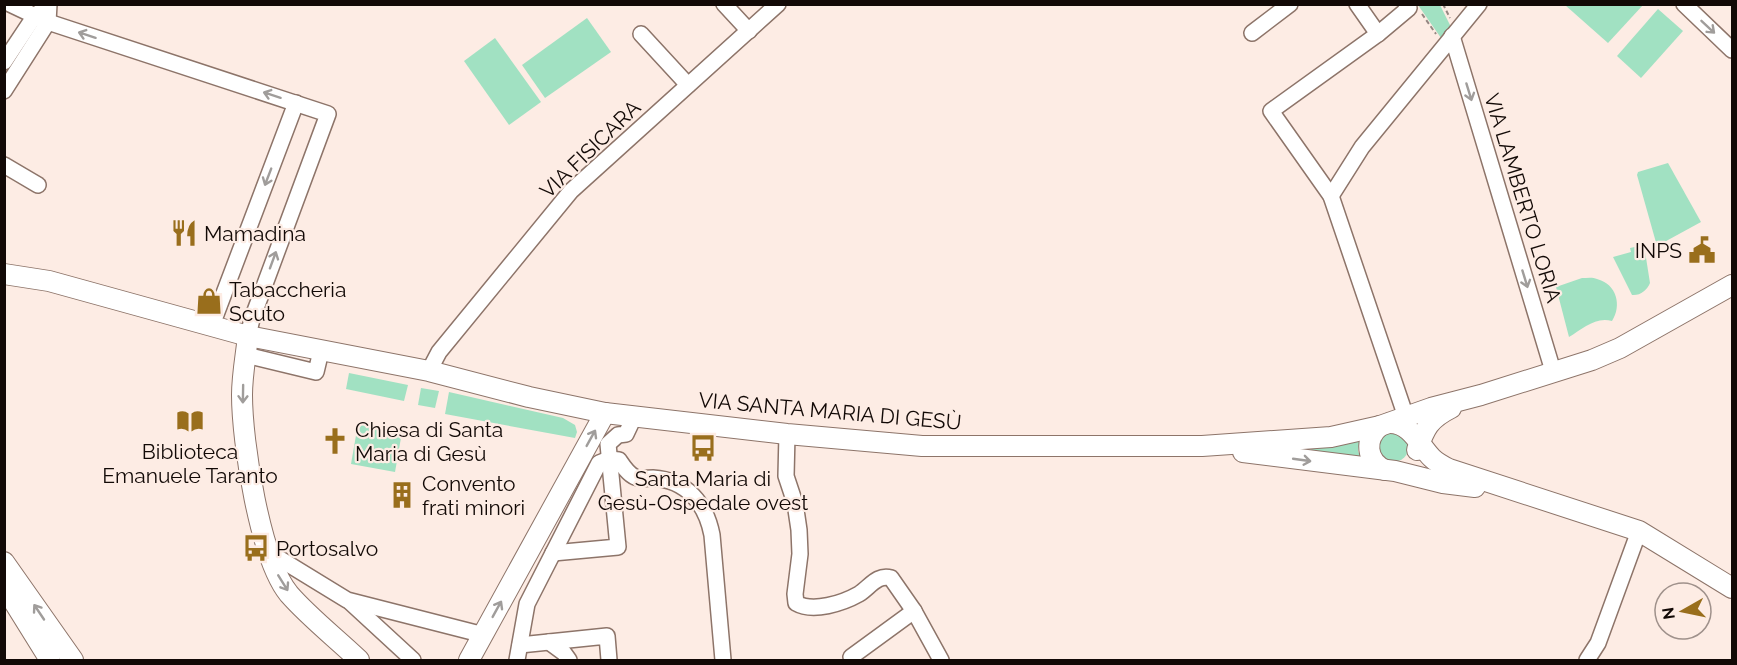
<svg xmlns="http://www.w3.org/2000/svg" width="1737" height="665" viewBox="0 0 1737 665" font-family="Raleway,sans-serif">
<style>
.green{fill:#a1e1c2}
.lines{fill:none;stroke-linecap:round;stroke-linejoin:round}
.minor-casing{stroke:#8d7469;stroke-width:18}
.major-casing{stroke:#8d7469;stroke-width:22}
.path{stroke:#948681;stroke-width:2;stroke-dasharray:4.5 3;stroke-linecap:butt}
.minor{stroke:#fff;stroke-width:15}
.major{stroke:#fff;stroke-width:20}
.oneway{stroke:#a09d9b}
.labels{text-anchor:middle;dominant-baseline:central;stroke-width:4.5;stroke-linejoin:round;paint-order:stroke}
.street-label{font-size:21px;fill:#120906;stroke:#fdece4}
.poi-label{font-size:21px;fill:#120906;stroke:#fdece4;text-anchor:start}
</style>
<rect width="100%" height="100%" fill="#fdece4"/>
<g class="green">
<path d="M1418 5H1440L1451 27 1441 38Z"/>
<path d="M1565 5H1643L1608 43Z"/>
<path d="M1658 9 1683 31 1641 78 1617 56Z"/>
<path d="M587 18 611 52 545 98 522 65Z"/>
<path d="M495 38 541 102 509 125 464 61Z"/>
<path d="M1668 163 1701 222 1657 246 1637 175 1638 172Z"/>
<path d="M1644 245 1650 283C1647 290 1640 296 1632 295L1613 257 1631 252 1630 248Z"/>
<path d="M1582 278C1587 278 1593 277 1597 279 1617 284 1622 306 1612 321 1596 316 1582 329 1569 337L1556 287Z"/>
<path d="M349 373 408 385 404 401 346 389Z"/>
<path d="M421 388 439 391 435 408 418 405Z"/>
<path d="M449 392 563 418 575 425 577 432 575 438 445 414Z"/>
<path d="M358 424 402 432 395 472 351 464Z"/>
<path d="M1392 429 1409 443C1409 460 1398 464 1384 461L1375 442Z"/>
<path d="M1360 440 1358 451 1361 458 1312 451 1311 449Z"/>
</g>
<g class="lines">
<defs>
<g id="minor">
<path d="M10 4 48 22 328 114 252 319 248 336"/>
<path d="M724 4 749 31"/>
<path d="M1357 4 1378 34"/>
<path d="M1406 4 1409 8 1378 34 1271 111 1331 196 1406 417"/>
<path d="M1684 4 1732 50"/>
<path d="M1252 33 1290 4"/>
<path d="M641 34 688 85"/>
<path d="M1452 36 1553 371"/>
<path d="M4 62 34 17 42 10"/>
<path d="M4 91 48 22 49 4"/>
<path d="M4 165 38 185"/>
<path d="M1331 196 1362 147 1479 4"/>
<path d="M212 325 296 103"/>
<path d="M246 355 316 372 321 351"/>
<path d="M429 371 439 352 571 191 778 4"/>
<path d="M787 434 786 476 795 503 799 530 800 554 795 594 796 603C813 613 843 603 859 594 870 587 877 574 891 578L914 611 941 660"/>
<path d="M267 551 347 600 484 635"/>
<path d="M553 553 618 547 608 444 618 435 626 434 634 417"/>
<path d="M350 602 413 660"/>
<path d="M549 642 564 653 569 660"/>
<path d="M520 645 607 636 609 660"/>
<path d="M851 657 914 611"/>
<path d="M517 660 527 604 599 463 609 459 619 460C623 466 628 474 635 477 641 480 647 478 653 478 687 480 706 504 712 535L723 660"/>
<path d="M1587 660 1598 643 1639 531"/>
</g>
<g id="major">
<path d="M4 274 49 281 248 336 429 371 529 397 605 413 787 434 922 446H1202L1331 437 1380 426 1431 408 1481 395 1592 360 1620 348 1732 285"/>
<path d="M248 336C246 355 242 375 242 395 242 442 260 559 289 594 309 617 337 639 359 660"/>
<path d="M1390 423C1411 423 1419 445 1432 458 1437 463 1443 466 1449 469L1639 531 1732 588"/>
<path d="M1380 426C1364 439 1366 461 1385 470"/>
<path d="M1417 450C1425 428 1429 419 1451 408"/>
<path d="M1243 452 1395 471 1443 483 1475 487"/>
<path d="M4 562 73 660"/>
<path d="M4 586 50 660"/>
<path d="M469 660 605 413"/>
</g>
</defs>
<use href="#minor" class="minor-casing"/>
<use href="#major" class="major-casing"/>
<g class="path">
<path d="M1443 4 1450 18"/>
<path d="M1422 14 1436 34"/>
</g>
<use href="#minor" class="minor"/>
<use href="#major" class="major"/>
</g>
<defs><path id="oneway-shaft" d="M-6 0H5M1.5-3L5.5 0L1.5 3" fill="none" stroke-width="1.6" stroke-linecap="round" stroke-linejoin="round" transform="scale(1.5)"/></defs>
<g class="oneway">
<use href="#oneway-shaft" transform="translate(1708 27) rotate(43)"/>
<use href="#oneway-shaft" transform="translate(87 35) rotate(-162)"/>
<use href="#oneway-shaft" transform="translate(1469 92) rotate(73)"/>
<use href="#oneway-shaft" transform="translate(272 95) rotate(-162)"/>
<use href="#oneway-shaft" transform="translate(268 177) rotate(111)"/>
<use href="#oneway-shaft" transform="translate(273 260) rotate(-70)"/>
<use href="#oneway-shaft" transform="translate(1525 279) rotate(73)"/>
<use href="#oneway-shaft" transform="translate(243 394) rotate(91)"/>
<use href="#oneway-shaft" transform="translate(591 438) rotate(-61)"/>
<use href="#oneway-shaft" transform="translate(1302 460) rotate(8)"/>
<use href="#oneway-shaft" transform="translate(283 583) rotate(58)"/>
<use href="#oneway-shaft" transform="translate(497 609) rotate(-61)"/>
<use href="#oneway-shaft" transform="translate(39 612) rotate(-124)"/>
</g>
<defs>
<symbol id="restaurant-bare" viewBox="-9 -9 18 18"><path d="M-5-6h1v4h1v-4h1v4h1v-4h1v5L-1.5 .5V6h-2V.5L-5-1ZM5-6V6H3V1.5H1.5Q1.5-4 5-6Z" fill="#996e1c" stroke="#fdece4" stroke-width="2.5" paint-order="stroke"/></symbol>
<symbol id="civic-bare" viewBox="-9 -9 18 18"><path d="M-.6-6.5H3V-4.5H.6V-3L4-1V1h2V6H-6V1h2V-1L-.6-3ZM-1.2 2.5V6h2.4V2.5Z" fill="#996e1c" stroke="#fdece4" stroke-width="2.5" paint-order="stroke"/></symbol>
<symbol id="shop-bare" viewBox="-9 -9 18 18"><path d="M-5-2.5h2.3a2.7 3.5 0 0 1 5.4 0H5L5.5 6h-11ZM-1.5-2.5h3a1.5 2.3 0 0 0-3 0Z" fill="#996e1c" stroke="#fdece4" stroke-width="2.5" paint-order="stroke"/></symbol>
<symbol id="library-bare" viewBox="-9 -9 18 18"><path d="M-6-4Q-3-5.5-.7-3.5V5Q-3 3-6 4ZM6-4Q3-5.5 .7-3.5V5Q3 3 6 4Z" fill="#996e1c" stroke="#fdece4" stroke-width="2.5" paint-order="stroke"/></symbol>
<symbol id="church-bare" viewBox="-9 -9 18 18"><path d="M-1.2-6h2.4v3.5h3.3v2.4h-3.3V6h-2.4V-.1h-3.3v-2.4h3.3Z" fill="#996e1c" stroke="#fdece4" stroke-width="2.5" paint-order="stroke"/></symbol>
<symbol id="bus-bare" viewBox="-9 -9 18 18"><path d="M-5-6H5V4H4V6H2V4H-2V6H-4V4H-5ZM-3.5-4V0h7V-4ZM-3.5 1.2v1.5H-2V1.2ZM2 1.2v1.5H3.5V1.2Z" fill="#996e1c" stroke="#fdece4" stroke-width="2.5" paint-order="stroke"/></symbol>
<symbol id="building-bare" viewBox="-9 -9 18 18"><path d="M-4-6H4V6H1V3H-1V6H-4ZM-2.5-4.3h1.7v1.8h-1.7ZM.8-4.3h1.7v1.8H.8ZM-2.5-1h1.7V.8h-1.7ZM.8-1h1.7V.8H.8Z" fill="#996e1c" stroke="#fdece4" stroke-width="2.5" paint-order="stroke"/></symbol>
</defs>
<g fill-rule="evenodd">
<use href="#restaurant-bare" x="165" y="214" width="38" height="38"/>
<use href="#civic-bare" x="1683" y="231" width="38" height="38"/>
<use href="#shop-bare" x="190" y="282" width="38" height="38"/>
<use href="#library-bare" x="171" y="402" width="38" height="38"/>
<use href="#church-bare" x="316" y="422" width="38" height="38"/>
<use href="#bus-bare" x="684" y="429" width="38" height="38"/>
<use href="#building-bare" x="383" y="476" width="38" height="38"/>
<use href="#bus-bare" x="237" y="529" width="38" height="38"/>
</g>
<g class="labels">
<g class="street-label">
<text transform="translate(590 149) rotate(-44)">VIA FISICARA</text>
<text transform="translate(1523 198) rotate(73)">VIA LAMBERTO LORIA</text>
<text transform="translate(830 411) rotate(5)">VIA SANTA MARIA DI GESÙ</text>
</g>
<g class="poi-label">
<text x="204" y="233">Mamadina</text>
<text x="1682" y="250" text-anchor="end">INPS</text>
<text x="229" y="289">Tabaccheria<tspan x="229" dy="24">Scuto</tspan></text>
<text x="355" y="429">Chiesa di Santa<tspan x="355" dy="24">Maria di Gesù</tspan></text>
<text x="190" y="451" text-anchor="middle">Biblioteca<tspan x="190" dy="24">Emanuele Taranto</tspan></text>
<text x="703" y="478" text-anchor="middle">Santa Maria di<tspan x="703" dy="24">Gesù-Ospedale ovest</tspan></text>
<text x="422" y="483">Convento<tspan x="422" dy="24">frati minori</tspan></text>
<text x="276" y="548">Portosalvo</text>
</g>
</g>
<rect width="1737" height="665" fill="none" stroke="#120906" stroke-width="12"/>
<g transform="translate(1683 611) rotate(261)"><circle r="28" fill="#fdece4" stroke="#9f918b" stroke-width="1.5"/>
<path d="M0-4.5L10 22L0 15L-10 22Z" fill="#996e1c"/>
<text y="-9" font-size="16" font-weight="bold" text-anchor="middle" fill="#120906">N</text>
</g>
</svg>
